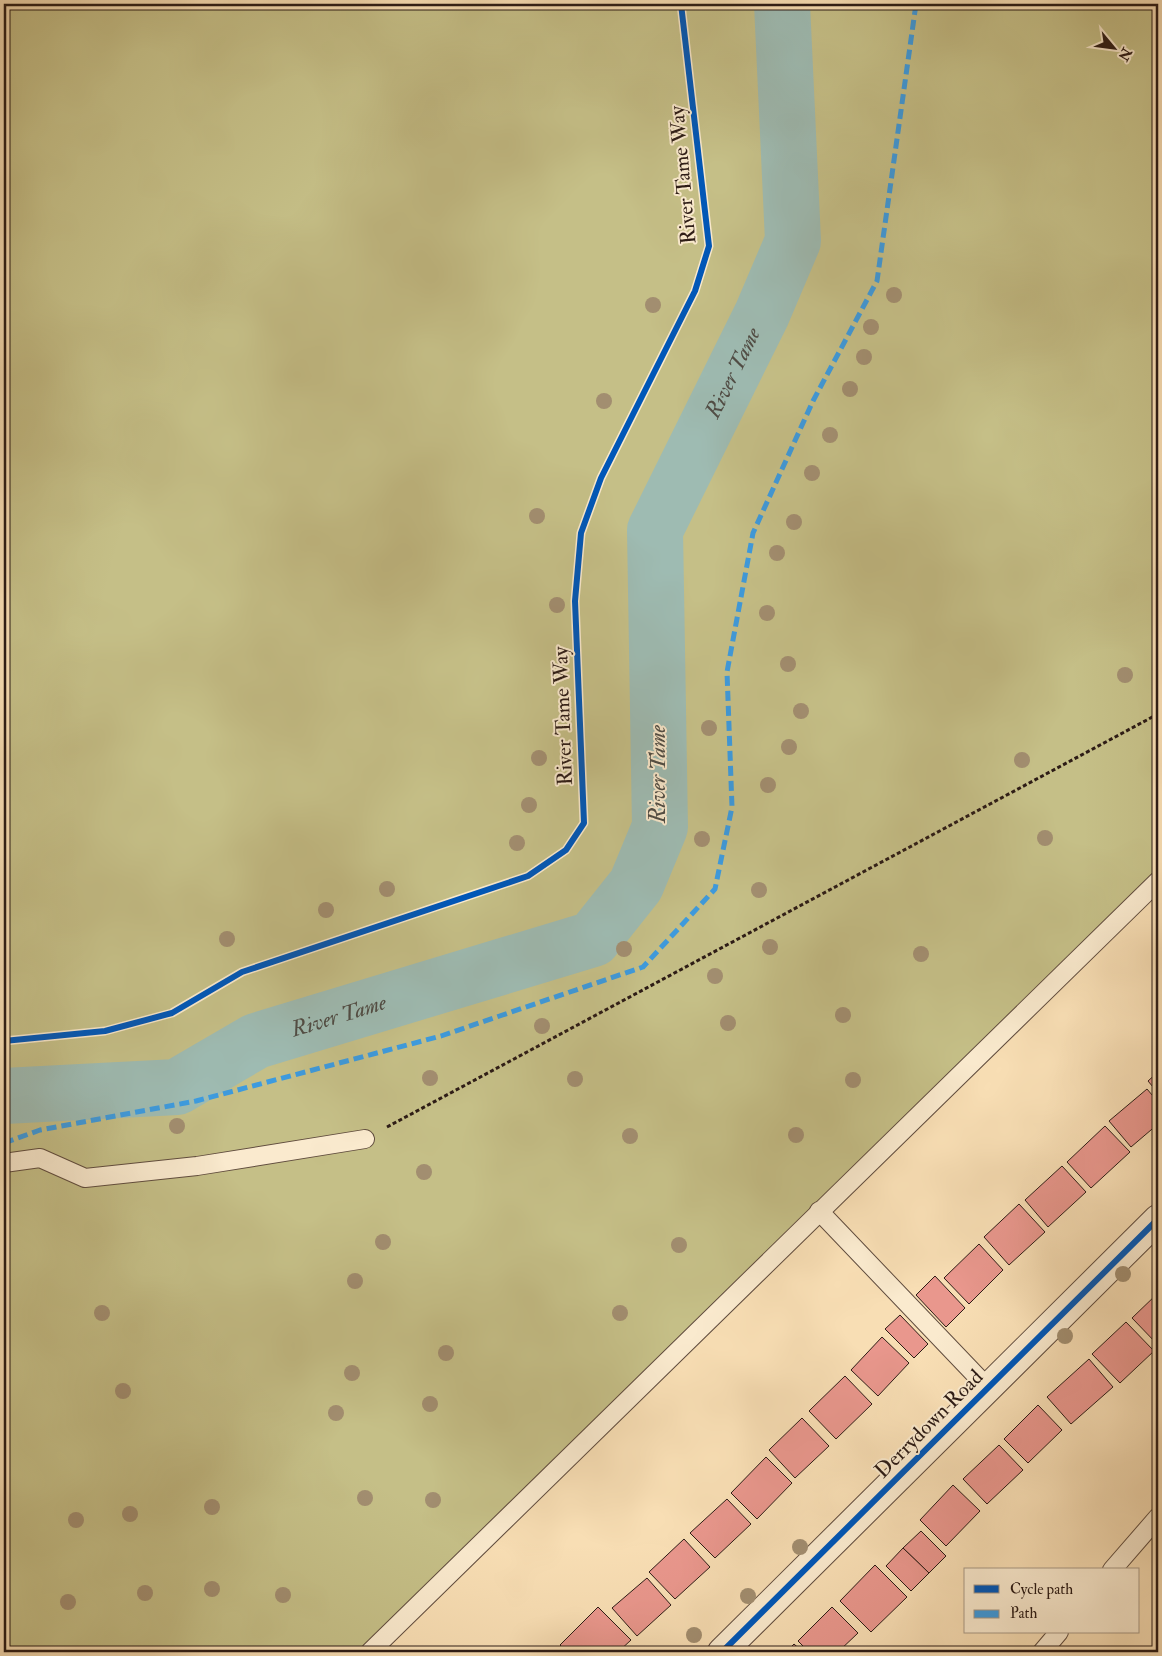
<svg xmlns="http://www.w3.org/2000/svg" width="1162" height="1656" viewBox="0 0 1162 1656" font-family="'IM FELL Double Pica',serif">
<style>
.green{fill:#c5bf87;stroke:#796e4e}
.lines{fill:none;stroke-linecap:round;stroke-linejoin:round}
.river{stroke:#9ebbb2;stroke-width:56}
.building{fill:#e9978d;stroke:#2d1c16}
.service-casing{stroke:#604c3e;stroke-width:20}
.minor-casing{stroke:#604c3e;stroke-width:30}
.path{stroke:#2d1c16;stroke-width:3;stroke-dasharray:4 2.5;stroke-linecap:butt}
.service{stroke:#faeace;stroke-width:18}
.minor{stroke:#faeace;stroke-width:28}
.quiet{stroke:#3d9bdf;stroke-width:5;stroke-dasharray:10 5;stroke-linecap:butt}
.cycleway-casing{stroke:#faeace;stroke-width:9}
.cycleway{stroke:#0057b8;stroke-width:6}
.tree{fill:#a28e70}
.labels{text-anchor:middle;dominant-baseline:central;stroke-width:4;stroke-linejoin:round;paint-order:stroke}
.street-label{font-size:21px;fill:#2d1c16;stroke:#faeace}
.water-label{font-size:22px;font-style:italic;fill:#4f4c45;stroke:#faeace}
</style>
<rect width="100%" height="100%" fill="#f8deb4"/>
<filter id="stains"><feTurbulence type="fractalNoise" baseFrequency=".004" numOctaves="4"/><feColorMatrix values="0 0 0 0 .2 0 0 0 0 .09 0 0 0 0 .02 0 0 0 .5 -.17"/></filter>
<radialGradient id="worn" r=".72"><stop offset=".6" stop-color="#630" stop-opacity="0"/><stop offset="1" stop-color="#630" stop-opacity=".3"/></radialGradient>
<path class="green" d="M4 4H1158V869L360 1652H4Z"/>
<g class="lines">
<path class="river" id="s1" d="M4 1096 177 1087 256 1041 593 939 636 885 660 827 655 530 762 314 793 241 782 4"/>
</g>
<g class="building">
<path d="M1158 1072V1093L1148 1081Z"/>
<path d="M1147 1089 1158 1102V1124L1131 1147 1109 1121Z"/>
<path d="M1105 1126 1130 1152 1091 1188 1067 1162Z"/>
<path d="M1062 1166 1086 1192 1048 1227 1025 1200Z"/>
<path d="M1019 1204 1045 1232 1009 1265 984 1237Z"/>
<path d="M979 1244 1003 1270 969 1304 944 1278Z"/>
<path d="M935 1276 965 1308 946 1327 916 1295Z"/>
<path d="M1158 1293V1345L1132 1318Z"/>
<path d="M900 1315 928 1344 914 1358 885 1329Z"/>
<path d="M1126 1322 1154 1351 1120 1383 1092 1354Z"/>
<path d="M882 1337 909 1363 878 1396 851 1370Z"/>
<path d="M1089 1359 1113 1387 1071 1424 1047 1397Z"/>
<path d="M845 1376 872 1404 836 1439 809 1411Z"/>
<path d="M1038 1405 1062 1430 1028 1463 1004 1439Z"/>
<path d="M802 1418 829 1446 795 1478 769 1450Z"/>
<path d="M999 1445 1023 1470 987 1504 963 1479Z"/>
<path d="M766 1457 792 1483 757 1519 731 1493Z"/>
<path d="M953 1485 980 1511 946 1546 920 1520Z"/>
<path d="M727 1499 751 1524 715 1558 690 1533Z"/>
<path d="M921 1531 946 1556 929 1573 903 1548Z"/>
<path d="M684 1539 710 1567 675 1599 649 1572Z"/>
<path d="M903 1548 929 1573 911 1591 886 1566Z"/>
<path d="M875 1565 907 1597 871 1632 840 1601Z"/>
<path d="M647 1578 671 1605 637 1636 612 1608Z"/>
<path d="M598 1607 631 1640 618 1652H567L560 1645Z"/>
<path d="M832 1607 858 1633 838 1652H809L798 1641Z"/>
<path d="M794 1644 803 1652H786Z"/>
</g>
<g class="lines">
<defs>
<g id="service">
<path d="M4 1163 40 1158 85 1178 197 1166 365 1139"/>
<path d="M819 1211 988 1388"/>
<path d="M1112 1570 1158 1517"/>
<path d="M370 1652 1158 881"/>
<path d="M1042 1652 1059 1632"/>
</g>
<path id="minor" d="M722 1652 1158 1219"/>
</defs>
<use href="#service" class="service-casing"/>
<use href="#minor" class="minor-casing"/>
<path class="path" d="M387 1127 1158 714"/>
<use href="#service" class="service"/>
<use href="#minor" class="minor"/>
<path class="quiet" d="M4 1143 40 1130 196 1101 441 1036 643 967 715 889 732 807 727 672 753 533 813 401 877 281 916 4"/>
<defs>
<g id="cycleway">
<path d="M4 1041 105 1031 172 1013 242 972 528 876 566 850 584 823 575 601 581 533 601 478 695 291 709 246 681 4"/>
<path d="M722 1652 1158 1219"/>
</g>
</defs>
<use href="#cycleway" class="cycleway-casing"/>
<use href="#cycleway" class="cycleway"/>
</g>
<g class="tree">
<circle cx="894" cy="295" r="8"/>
<circle cx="653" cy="305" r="8"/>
<circle cx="871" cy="327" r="8"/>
<circle cx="864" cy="357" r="8"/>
<circle cx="850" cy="389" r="8"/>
<circle cx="604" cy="401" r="8"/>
<circle cx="830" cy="435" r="8"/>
<circle cx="812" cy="473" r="8"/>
<circle cx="537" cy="516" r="8"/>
<circle cx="794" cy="522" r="8"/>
<circle cx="777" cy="553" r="8"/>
<circle cx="557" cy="605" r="8"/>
<circle cx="767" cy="613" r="8"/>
<circle cx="788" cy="664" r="8"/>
<circle cx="1125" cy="675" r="8"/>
<circle cx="801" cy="711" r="8"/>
<circle cx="709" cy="728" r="8"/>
<circle cx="789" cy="747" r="8"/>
<circle cx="539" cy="758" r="8"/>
<circle cx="1022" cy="760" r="8"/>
<circle cx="768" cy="785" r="8"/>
<circle cx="529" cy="805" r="8"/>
<circle cx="1045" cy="838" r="8"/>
<circle cx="702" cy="839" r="8"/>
<circle cx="517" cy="843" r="8"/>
<circle cx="387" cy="889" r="8"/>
<circle cx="759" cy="890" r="8"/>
<circle cx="326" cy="910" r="8"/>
<circle cx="227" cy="939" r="8"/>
<circle cx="770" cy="947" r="8"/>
<circle cx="624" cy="949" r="8"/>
<circle cx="921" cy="954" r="8"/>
<circle cx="715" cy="976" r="8"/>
<circle cx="843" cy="1015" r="8"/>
<circle cx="728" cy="1023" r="8"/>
<circle cx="542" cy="1026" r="8"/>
<circle cx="430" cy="1078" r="8"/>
<circle cx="575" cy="1079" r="8"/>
<circle cx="853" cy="1080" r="8"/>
<circle cx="177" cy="1126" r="8"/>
<circle cx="796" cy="1135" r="8"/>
<circle cx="630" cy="1136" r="8"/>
<circle cx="424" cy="1172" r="8"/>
<circle cx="383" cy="1242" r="8"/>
<circle cx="679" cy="1245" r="8"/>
<circle cx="1123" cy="1274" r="8"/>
<circle cx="355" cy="1281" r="8"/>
<circle cx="102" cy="1313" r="8"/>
<circle cx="620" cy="1313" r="8"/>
<circle cx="1065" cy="1336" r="8"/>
<circle cx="446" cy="1353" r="8"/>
<circle cx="352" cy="1373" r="8"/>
<circle cx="123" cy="1391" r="8"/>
<circle cx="430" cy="1404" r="8"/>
<circle cx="336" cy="1413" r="8"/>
<circle cx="365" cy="1498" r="8"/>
<circle cx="433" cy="1500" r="8"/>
<circle cx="212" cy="1507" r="8"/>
<circle cx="130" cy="1514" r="8"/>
<circle cx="76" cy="1520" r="8"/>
<circle cx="800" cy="1547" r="8"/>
<circle cx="212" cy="1589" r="8"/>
<circle cx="145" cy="1593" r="8"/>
<circle cx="283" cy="1595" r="8"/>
<circle cx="748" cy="1596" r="8"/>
<circle cx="68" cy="1602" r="8"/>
<circle cx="694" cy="1635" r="8"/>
</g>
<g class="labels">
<g class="street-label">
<text transform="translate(683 175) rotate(-95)">River Tame Way</text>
<text transform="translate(563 716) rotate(-92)">River Tame Way</text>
<text transform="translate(929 1424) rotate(-45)">Derrydown Road</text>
</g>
<g class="water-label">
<text stroke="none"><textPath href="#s1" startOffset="1221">River Tame</textPath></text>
<text transform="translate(658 774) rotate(-90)">River Tame</text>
<text stroke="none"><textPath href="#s1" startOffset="351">River Tame</textPath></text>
</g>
</g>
<rect width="1162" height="1656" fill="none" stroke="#f8deb4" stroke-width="20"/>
<rect x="5" y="5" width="1152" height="1646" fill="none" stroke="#2d1c16" stroke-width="2.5"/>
<rect x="10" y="10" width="1142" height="1636" fill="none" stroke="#2d1c16"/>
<rect x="964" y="1568" width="175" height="65" fill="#faeace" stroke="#a89884"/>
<rect x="974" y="1585" width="25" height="8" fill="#0057b8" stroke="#a89884"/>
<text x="1010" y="1594" font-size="15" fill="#2d1c16">Cycle path</text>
<rect x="974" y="1610" width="25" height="8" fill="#3d9bdf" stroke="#a89884"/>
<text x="1010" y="1618" font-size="15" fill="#2d1c16">Path</text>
<g transform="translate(1114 48) rotate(119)" stroke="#faeace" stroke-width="4" paint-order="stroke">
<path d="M0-4L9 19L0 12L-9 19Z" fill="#2d1c16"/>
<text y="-8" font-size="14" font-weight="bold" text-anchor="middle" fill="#2d1c16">N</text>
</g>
<rect width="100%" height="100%" filter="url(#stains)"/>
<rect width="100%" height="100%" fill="url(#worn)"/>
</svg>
